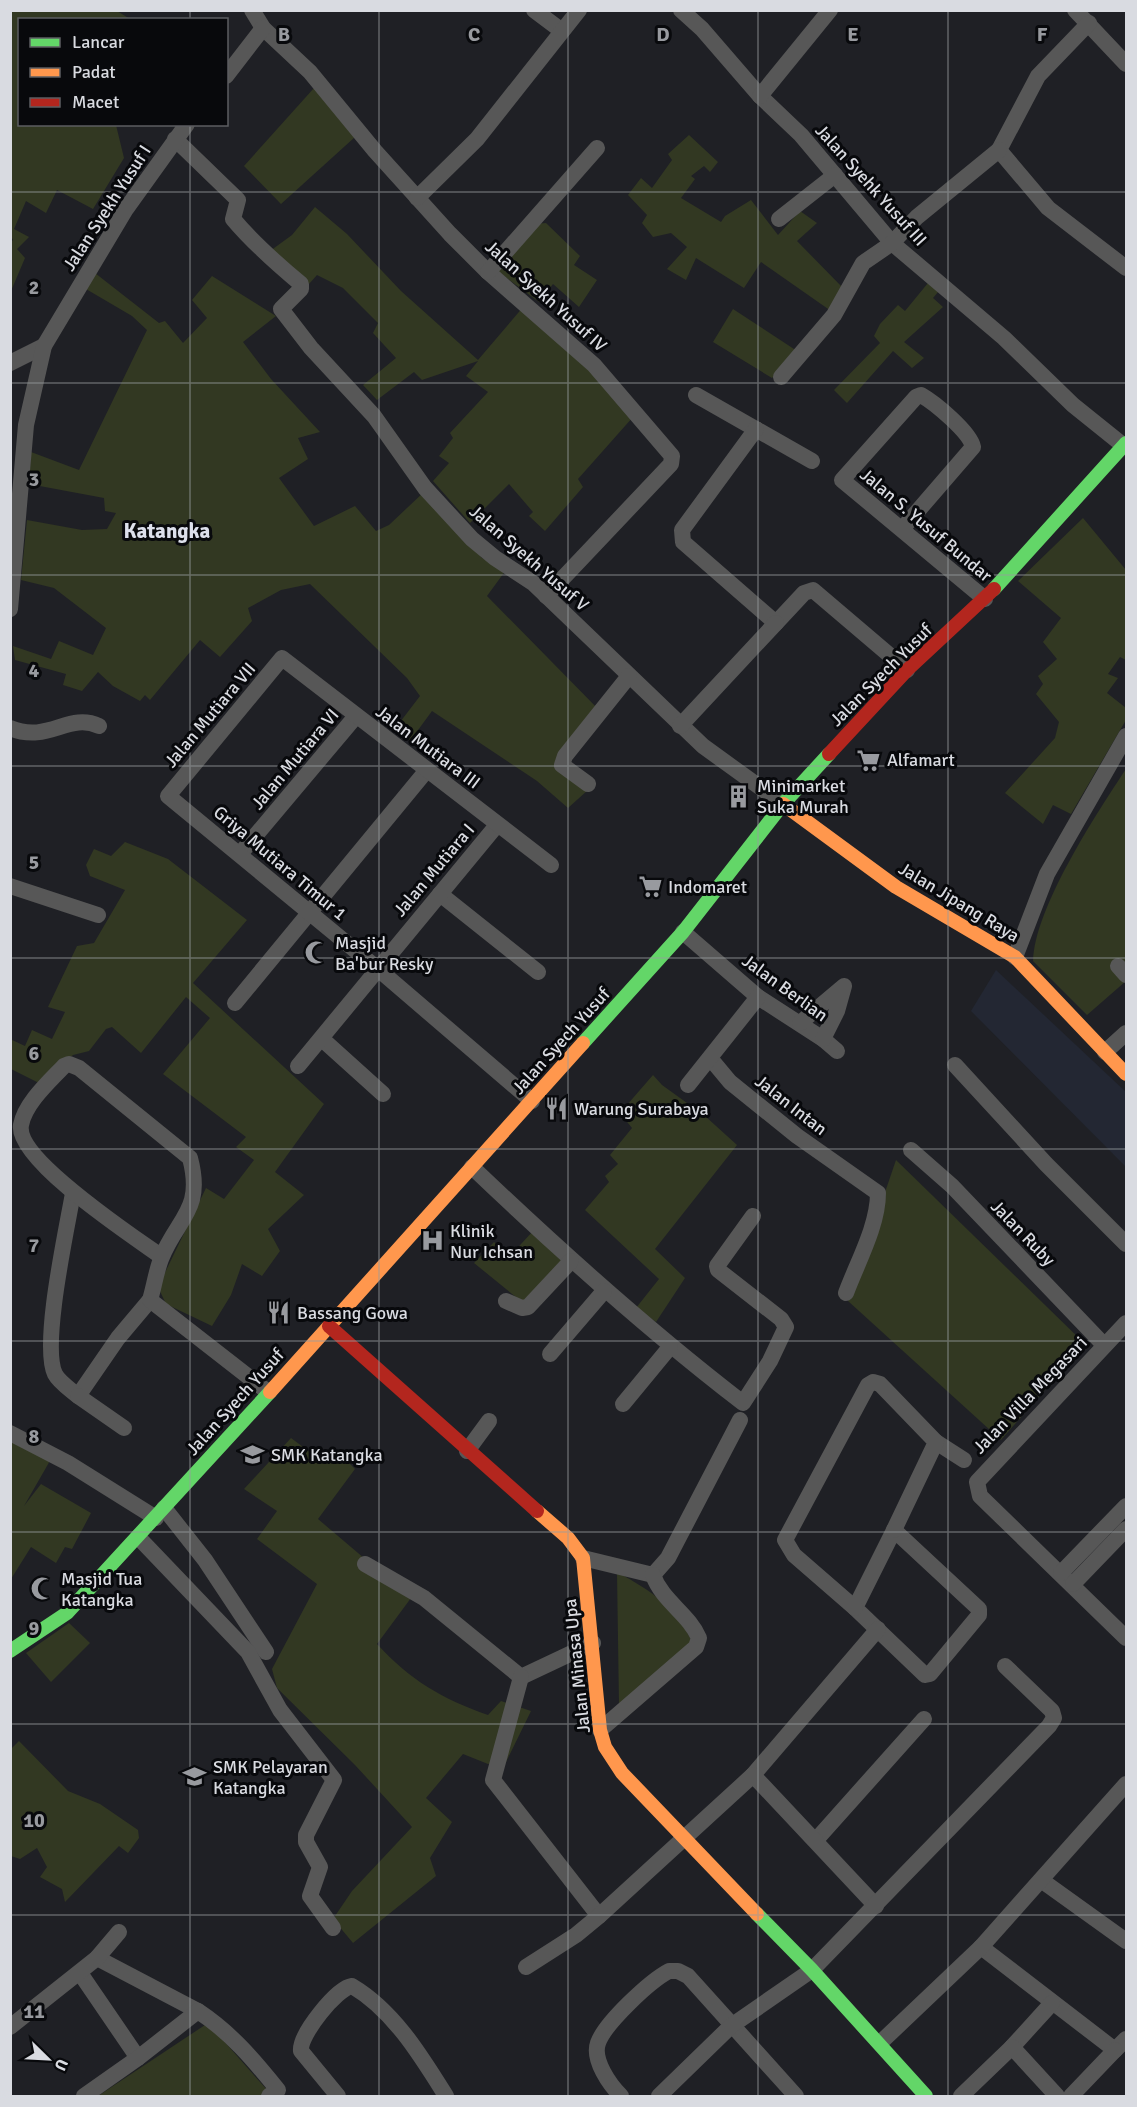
<svg xmlns="http://www.w3.org/2000/svg" width="1137" height="2107" viewBox="0 0 1137 2107" font-family="Signika,sans-serif">
<style>
.built{fill:#232733}
.green{fill:#323822}
.lines{fill:none;stroke-linecap:round;stroke-linejoin:round}
.street{stroke:#575757;stroke-width:16}
.fast{stroke:#63d668;stroke-width:14}
.slow{stroke:#ff974d;stroke-width:14}
.jam{stroke:#b3261e;stroke-width:14}
.grid{fill:none;stroke:#989a9f;stroke-width:1.5;stroke-opacity:0.55}
.labels{text-anchor:middle;dominant-baseline:central;stroke-width:6;stroke-linejoin:round;paint-order:stroke}
.street-label{font-size:18px;fill:#d9dbe1;stroke:#08090c}
.poi-label{font-size:18px;fill:#d9dbe1;stroke:#08090c;text-anchor:start}
.quarter-label{font-size:21px;font-weight:bold;fill:#dde0eb;stroke:#08090c}
.grid-label{font-size:20px;text-anchor:middle;font-weight:bold;fill:#989a9f;stroke:#08090c;stroke-width:6;stroke-linejoin:round;paint-order:stroke}
</style>
<rect width="100%" height="100%" fill="#1f2025"/>
<path class="built" d="M996 970 1126 1092V1167L971 1011Z"/>
<g class="green">
<path d="M11 10 117 11 130 19 20 20V124L116 125 124 158 93 209 57 190 46 213 26 201 14 229 29 237 17 249 25 258 11 291V242L13 240 10 234Z"/>
<path d="M314 88 355 137 281 204 244 166Z"/>
<path d="M689 135 718 162 710 172 704 166 691 176 695 179 681 198 721 222 725 216 751 200 778 235 800 211 817 223 797 241 843 288 831 311 761 262 744 288 696 258 686 280 667 269 687 247 671 233 653 237 642 223 647 215 628 195 641 178 652 188 672 160 668 154Z"/>
<path d="M315 207 347 234 401 291 478 360 524 306 585 364 633 417 578 479 583 487 545 531 529 516 533 512 509 484 470 523 433 481 449 463 439 456 453 438 450 433 488 392 466 376 478 361 422 380 414 372 377 400 363 385 396 358 373 333 378 323 343 288 317 275 309 284 270 251 292 235Z"/>
<path d="M546 223 580 256 574 265 597 280 579 307 553 284 539 302 496 270 535 224Z"/>
<path d="M95 273 159 323 165 321 183 343 207 318 192 300 212 276 276 316 243 342 271 379 320 432 298 438 308 459 279 478 314 526 355 506 376 531 389 525 425 491 482 558 506 570 487 596 602 713 561 766 588 790 568 808 537 781 432 711 410 741 394 730 420 696 407 678 310 584 281 590 248 608 252 621 220 657 200 640 150 700 145 695 140 701 113 686 98 672 82 691 63 685 66 674 15 660 13 646 51 659 59 641 93 655 106 628 54 588 21 580 27 520 82 530 107 529 116 513 105 511 104 498 29 484 31 452 79 470 147 330 132 316 86 289Z"/>
<path d="M928 283 938 292 933 298 943 307 904 342 924 358 912 368 893 351 847 403 834 390 880 343 874 336 880 324 898 305 905 311Z"/>
<path d="M733 309 797 351 772 378 713 342Z"/>
<path d="M1083 518 1126 570V660L1120 657 1108 674 1118 678 1107 693 1126 708V720L1071 814 1053 805 1043 824 1005 793 1055 738 1059 722 1036 694 1043 684 1038 676 1057 659 1043 642 1061 618 1018 581Z"/>
<path d="M1126 769V981L1087 1015 1033 961C1034 909 1096 814 1126 769Z"/>
<path d="M125 842 168 859 247 920 193 983 324 1104 275 1172 304 1195 268 1229 280 1251 262 1276 242 1264 231 1295 212 1326 166 1304 158 1287 206 1188 224 1199 254 1160 236 1147 246 1137 163 1074 210 1018 186 997 141 1053 112 1027 106 1029 89 1051 73 1055 39 1083 11 1069 10 1039 25 1046 32 1030 52 1039 65 1012 48 1007 77 946 94 943 125 890 90 876 86 865 94 849 111 856Z"/>
<path d="M653 1075 662 1085 705 1116 737 1145 655 1249 685 1278 656 1322 636 1308 659 1279 585 1210 609 1182 605 1176 618 1164 610 1155 632 1128 620 1113Z"/>
<path d="M896 1160 1085 1344 1001 1440 848 1301Z"/>
<path d="M533 1231 566 1264 522 1302 474 1263 494 1242 510 1256Z"/>
<path d="M291 1438 326 1464 336 1450 355 1469 318 1519 411 1598 377 1644C410 1680 442 1699 488 1715L501 1701 531 1711 506 1762 488 1764 463 1754 426 1798 452 1822 430 1858 436 1876 353 1943 333 1919 352 1891 412 1827 355 1765 277 1688 272 1669 317 1584 257 1539 277 1511 244 1489Z"/>
<path d="M10 1439 51 1459 24 1506 41 1484 91 1513 72 1549 65 1547 56 1563 31 1547 11 1579Z"/>
<path d="M617 1572C653 1592 676 1607 693 1644L619 1704Z"/>
<path d="M69 1623 90 1643 51 1682 26 1653Z"/>
<path d="M19 1741 68 1791 100 1804 138 1830 139 1838 128 1853 119 1846 65 1902 62 1889 40 1877 47 1867 37 1848 20 1859 11 1856V1749Z"/>
<path d="M208 2023 268 2091 260 2096H98Z"/>
</g>
<g class="lines">
<g class="street">
<path d="M252 10 263 28 310 72 375 151 450 234 488 272 594 365 672 456 671 464 546 596"/>
<path d="M534 10 562 31"/>
<path d="M681 10 702 29 760 96 801 135 892 243 1004 338 1073 405 1124 446"/>
<path d="M1075 10 1126 64"/>
<path d="M1089 23 1038 76 999 150 1048 208 1126 268"/>
<path d="M226 76 263 28"/>
<path d="M760 96 830 10"/>
<path d="M175 139 238 200 233 219C254 244 277 264 301 284V289L281 309 311 348 374 416 425 488 472 539 495 558 533 583 703 746 783 804"/>
<path d="M417 198 477 139 579 10"/>
<path d="M779 219 835 175"/>
<path d="M488 272 597 148"/>
<path d="M10 363 44 346"/>
<path d="M781 377 834 315 863 263 892 243 917 217 999 150"/>
<path d="M696 395 812 461"/>
<path d="M756 429 682 530 683 542 776 623 804 593 813 590 907 670"/>
<path d="M903 528 973 447C970 432 935 403 921 395L916 397 842 480 985 599"/>
<path d="M10 609 26 425 44 346 126 209 187 124"/>
<path d="M680 726 776 623"/>
<path d="M10 728C49 744 68 712 99 726"/>
<path d="M588 784 562 765 565 756 629 676"/>
<path d="M240 854 356 716"/>
<path d="M10 886 98 915"/>
<path d="M440 894 538 972"/>
<path d="M683 932 758 997 823 1039 837 1051"/>
<path d="M1015 957 1047 874 1126 736"/>
<path d="M1118 966 1126 975"/>
<path d="M235 1003 427 770"/>
<path d="M800 1023 844 986 837 1011 823 1039"/>
<path d="M322 1039 383 1094"/>
<path d="M1105 1052 1126 1033"/>
<path d="M710 1058 730 1082 797 1136 878 1193C878 1226 857 1263 846 1293"/>
<path d="M955 1065 1046 1164 1126 1244"/>
<path d="M298 1066 497 825"/>
<path d="M688 1085 758 997"/>
<path d="M532 1101 378 969 168 796 282 658 551 865"/>
<path d="M911 1150 952 1186 1104 1345"/>
<path d="M472 1167C559 1250 648 1330 743 1403L770 1361 786 1327 781 1319 718 1270 717 1266 753 1216"/>
<path d="M73 1193C67 1228 41 1345 55 1374 59 1382 71 1390 78 1396L118 1338 150 1300"/>
<path d="M162 1257C134 1237 15 1159 21 1125 25 1103 50 1081 64 1066L69 1064 79 1068 190 1158C204 1211 177 1218 161 1259 156 1272 154 1287 150 1300L268 1392"/>
<path d="M506 1301 522 1308 528 1307 571 1261"/>
<path d="M1126 1323 977 1482 980 1496 1126 1638"/>
<path d="M550 1354 604 1291"/>
<path d="M78 1396 124 1428"/>
<path d="M623 1404 670 1347"/>
<path d="M10 1433 68 1463 156 1518"/>
<path d="M936 1442 964 1460"/>
<path d="M467 1451 489 1421"/>
<path d="M164 1508 205 1560 266 1652"/>
<path d="M894 1530 979 1609V1615L930 1674 925 1675 855 1608Z"/>
<path d="M138 1537 248 1652 280 1710 334 1780 306 1835V1842L320 1867 310 1896 333 1928"/>
<path d="M583 1558 653 1575 668 1558 740 1420"/>
<path d="M365 1564 424 1598 521 1677 593 1643"/>
<path d="M1061 1573 1126 1506"/>
<path d="M1073 1584 1126 1529"/>
<path d="M855 1608 794 1555 785 1540 868 1385 873 1382 880 1384 936 1442 894 1530"/>
<path d="M521 1677 493 1780 599 1916"/>
<path d="M600 1730 696 1647 699 1638C689 1614 662 1601 653 1575"/>
<path d="M753 1775 878 1629"/>
<path d="M816 1840 924 1719"/>
<path d="M1041 1880 1126 1941"/>
<path d="M981 1947 1115 2050 1126 2039"/>
<path d="M97 1958 198 2011"/>
<path d="M526 1967 576 1935 599 1916 753 1775 876 1906"/>
<path d="M80 1973 138 2058"/>
<path d="M10 2027 97 1958 119 1932"/>
<path d="M880 2043 981 1947 1126 1784"/>
<path d="M1012 2047 1052 2003"/>
<path d="M84 2096 138 2058 198 2011C231 2033 253 2059 278 2090L269 2096"/>
<path d="M338 2096 301 2051C299 2035 337 1988 352 1986 394 2011 421 2056 446 2096"/>
<path d="M621 2096C610 2085 592 2060 598 2043 605 2023 650 1981 669 1971H678L688 1976 796 2096"/>
<path d="M659 2096 731 2026 812 1970 1049 1726 1054 1718 1052 1711 1005 1666"/>
<path d="M961 2096 1012 2047 1057 2096"/>
<path d="M1071 2096 1115 2050"/>
</g>
<g class="fast">
<path d="M994 589 1126 443"/>
<path d="M583 1043 683 932 783 804 829 754"/>
<path d="M10 1651 67 1613 270 1392"/>
<path d="M757 1914 812 1970 926 2096"/>
</g>
<g class="slow">
<path d="M783 804 896 887 1015 957 1126 1074"/>
<path d="M270 1392 583 1043"/>
<path d="M537 1511 568 1538 583 1558 600 1730 605 1747 622 1773 757 1914"/>
</g>
<g class="jam">
<path d="M829 754 907 670 994 589"/>
<path d="M329 1326 537 1511"/>
</g>
</g>
<path class="grid" d="M190 10V20M379 10V2096M568 10V2096M758 10V2096M948 10V2096M190 124V2096M10 192H1126M10 383H1126M10 575H1126M10 766H1126M10 958H1126M10 1149H1126M10 1341H1126M10 1532H1126M10 1724H1126M10 1915H1126"/>
<defs>
<symbol id="supermarket-bare" viewBox="-9 -9 18 18"><path d="M-6-5.5h2.5l.6 2H6L4.5 2H-2.5L-4.4-4H-6ZM-1.5 3.2a1.3 1.3 0 1 0 .1 0ZM3 3.2a1.3 1.3 0 1 0 .1 0Z" fill="#989a9f" stroke="#08090c" stroke-width="2.5" paint-order="stroke"/></symbol>
<symbol id="building-bare" viewBox="-9 -9 18 18"><path d="M-4-6H4V6H1V3H-1V6H-4ZM-2.5-4.3h1.7v1.8h-1.7ZM.8-4.3h1.7v1.8H.8ZM-2.5-1h1.7V.8h-1.7ZM.8-1h1.7V.8H.8Z" fill="#989a9f" stroke="#08090c" stroke-width="2.5" paint-order="stroke"/></symbol>
<symbol id="mosque-bare" viewBox="-9 -9 18 18"><path d="M3.5-4.9A6 6 0 1 0 3.5 4.9A5 5 0 1 1 3.5-4.9Z" fill="#989a9f" stroke="#08090c" stroke-width="2.5" paint-order="stroke"/></symbol>
<symbol id="restaurant-bare" viewBox="-9 -9 18 18"><path d="M-5-6h1v4h1v-4h1v4h1v-4h1v5L-1.5 .5V6h-2V.5L-5-1ZM5-6V6H3V1.5H1.5Q1.5-4 5-6Z" fill="#989a9f" stroke="#08090c" stroke-width="2.5" paint-order="stroke"/></symbol>
<symbol id="hospital-bare" viewBox="-9 -9 18 18"><path d="M-5-5h3v3.5h4V-5h3V5h-3V1.5h-4V5h-3Z" fill="#989a9f" stroke="#08090c" stroke-width="2.5" paint-order="stroke"/></symbol>
<symbol id="school-bare" viewBox="-9 -9 18 18"><path d="M0-5L7-2L0 1L-7-2ZM-4 1L0 2.5L4 1V4Q0 6-4 4Z" fill="#989a9f" stroke="#08090c" stroke-width="2.5" paint-order="stroke"/></symbol>
</defs>
<g fill-rule="evenodd">
<use href="#supermarket-bare" x="852" y="744" width="33" height="33"/>
<use href="#building-bare" x="722" y="780" width="33" height="33"/>
<use href="#supermarket-bare" x="634" y="870" width="33" height="33"/>
<use href="#mosque-bare" x="300" y="936" width="33" height="33"/>
<use href="#restaurant-bare" x="540" y="1092" width="33" height="33"/>
<use href="#hospital-bare" x="416" y="1224" width="33" height="33"/>
<use href="#restaurant-bare" x="262" y="1296" width="33" height="33"/>
<use href="#school-bare" x="236" y="1438" width="33" height="33"/>
<use href="#mosque-bare" x="26" y="1572" width="33" height="33"/>
<use href="#school-bare" x="178" y="1760" width="33" height="33"/>
</g>
<g class="labels">
<g class="street-label">
<text transform="translate(871 185) rotate(48)">Jalan Syehk Yusuf III</text>
<text transform="translate(107 208) rotate(-57)">Jalan Syekh Yusuf I</text>
<text transform="translate(546 296) rotate(42)">Jalan Syekh Yusuf IV</text>
<text transform="translate(926 525) rotate(40)">Jalan S. Yusuf Bundar</text>
<text transform="translate(529 558) rotate(41)">Jalan Syekh Yusuf V</text>
<text transform="translate(881 675) rotate(-45)">Jalan Syech Yusuf</text>
<text transform="translate(210 715) rotate(-50)">Jalan Mutiara VII</text>
<text transform="translate(428 747) rotate(37)">Jalan Mutiara III</text>
<text transform="translate(295 759) rotate(-50)">Jalan Mutiara VI</text>
<text transform="translate(280 863) rotate(40)">Griya Mutiara Timur 1</text>
<text transform="translate(434 870) rotate(-50)">Jalan Mutiara I</text>
<text transform="translate(959 902) rotate(31)">Jalan Jipang Raya</text>
<text transform="translate(785 988) rotate(36)">Jalan Berlian</text>
<text transform="translate(561 1041) rotate(-48)">Jalan Syech Yusuf</text>
<text transform="translate(791 1105) rotate(38)">Jalan Intan</text>
<text transform="translate(1023 1233) rotate(46)">Jalan Ruby</text>
<text transform="translate(1030 1395) rotate(-46)">Jalan Villa Megasari</text>
<text transform="translate(235 1402) rotate(-48)">Jalan Syech Yusuf</text>
<text transform="translate(577 1666) rotate(-96)">Jalan Minasa Upa</text>
</g>
<g class="poi-label">
<text x="887" y="760">Alfamart</text>
<text x="757" y="786">Minimarket<tspan x="757" dy="21">Suka Murah</tspan></text>
<text x="668" y="887">Indomaret</text>
<text x="335" y="943">Masjid<tspan x="335" dy="21">Ba'bur Resky</tspan></text>
<text x="574" y="1109">Warung Surabaya</text>
<text x="450" y="1231">Klinik<tspan x="450" dy="21">Nur Ichsan</tspan></text>
<text x="297" y="1313">Bassang Gowa</text>
<text x="271" y="1455">SMK Katangka</text>
<text x="61" y="1579">Masjid Tua<tspan x="61" dy="21">Katangka</tspan></text>
<text x="213" y="1767">SMK Pelayaran<tspan x="213" dy="21">Katangka</tspan></text>
</g>
<g class="quarter-label">
<text x="167" y="531">Katangka</text>
</g>
</g>
<g class="grid-label">
<text x="284" y="41">B</text>
<text x="474" y="41">C</text>
<text x="663" y="41">D</text>
<text x="853" y="41">E</text>
<text x="1042" y="41">F</text>
<text x="34" y="294">2</text>
<text x="34" y="486">3</text>
<text x="34" y="677">4</text>
<text x="34" y="869">5</text>
<text x="34" y="1060">6</text>
<text x="34" y="1252">7</text>
<text x="34" y="1443">8</text>
<text x="34" y="1635">9</text>
<text x="34" y="1827">10</text>
<text x="34" y="2018">11</text>
</g>
<rect width="1137" height="2107" fill="none" stroke="#d9dbe1" stroke-width="24"/>
<rect x="18" y="18" width="210" height="108" fill="#08090c" stroke="#5c5d61" stroke-width="1.5"/>
<rect x="30" y="38" width="30" height="9" fill="#63d668" stroke="#5c5d61" stroke-width="1.5"/>
<text x="72" y="48" font-size="18" fill="#d9dbe1">Lancar</text>
<rect x="30" y="68" width="30" height="9" fill="#ff974d" stroke="#5c5d61" stroke-width="1.5"/>
<text x="72" y="78" font-size="18" fill="#d9dbe1">Padat</text>
<rect x="30" y="98" width="30" height="9" fill="#b3261e" stroke="#5c5d61" stroke-width="1.5"/>
<text x="72" y="108" font-size="18" fill="#d9dbe1">Macet</text>
<g transform="translate(48 2059) rotate(114)" stroke="#08090c" stroke-width="4.5" paint-order="stroke">
<path d="M0-4.5L10 22L0 15L-10 22Z" fill="#d9dbe1"/>
<text y="-9" font-size="16" font-weight="bold" text-anchor="middle" fill="#d9dbe1">U</text>
</g>
</svg>
